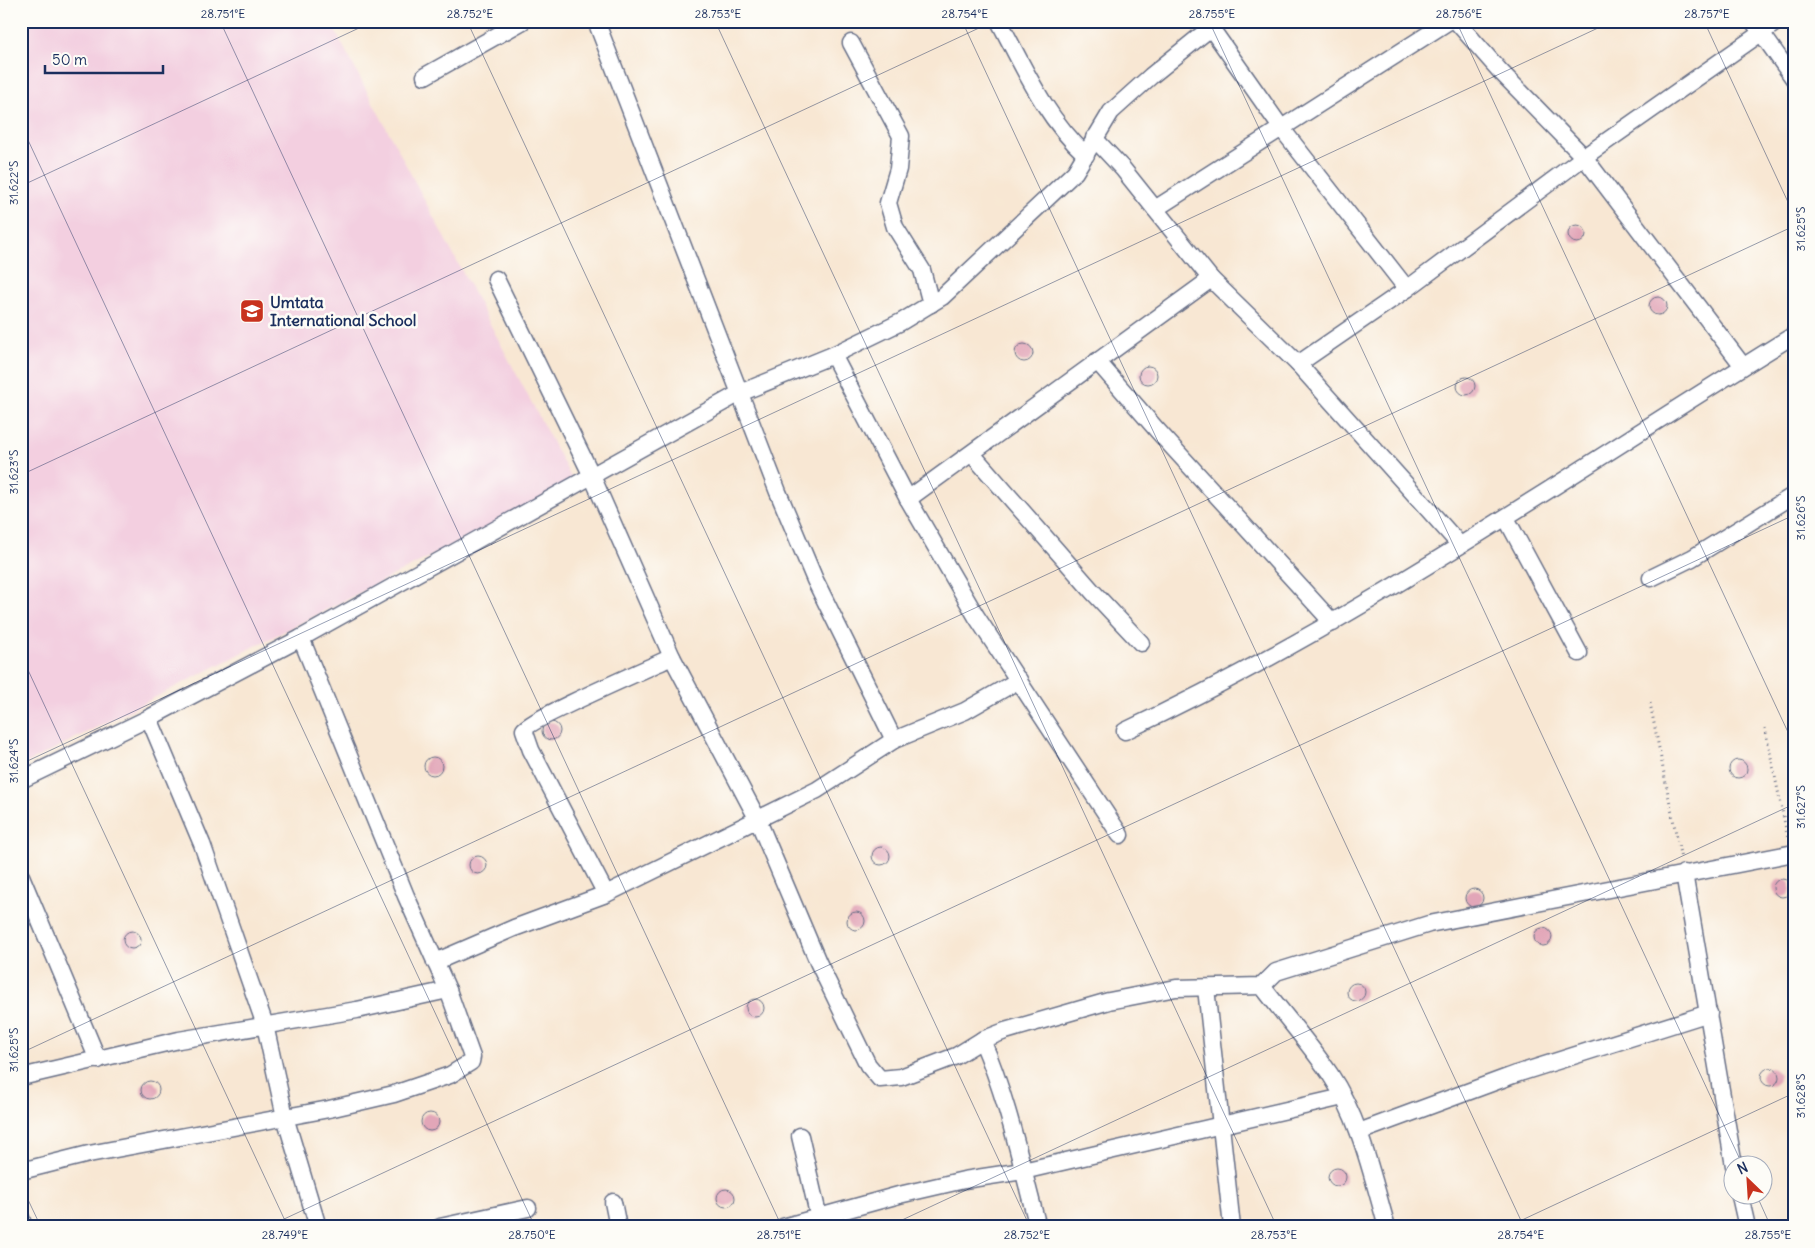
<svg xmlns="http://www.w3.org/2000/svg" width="1815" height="1248" viewBox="0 0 1815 1248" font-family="Delius,sans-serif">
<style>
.built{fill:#f3cfe0}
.building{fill:#e2a6b8}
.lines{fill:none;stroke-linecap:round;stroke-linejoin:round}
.minor-casing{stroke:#686f87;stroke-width:19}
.path{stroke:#686f87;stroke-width:3;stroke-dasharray:1 4;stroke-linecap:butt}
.minor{stroke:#fff;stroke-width:16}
.ticks{fill:none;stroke:#1b2f5e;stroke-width:1;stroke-opacity:0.45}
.labels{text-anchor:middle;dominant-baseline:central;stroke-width:5;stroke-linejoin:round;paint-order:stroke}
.poi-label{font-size:16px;font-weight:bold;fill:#1b2f5e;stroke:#fdfcf7;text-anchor:start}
.neatline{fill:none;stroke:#1b2f5e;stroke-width:2}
.ticks-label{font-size:12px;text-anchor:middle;fill:#1b2f5e}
</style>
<rect width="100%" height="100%" fill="#fdfcf7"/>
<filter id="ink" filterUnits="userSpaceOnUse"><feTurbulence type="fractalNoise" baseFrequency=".02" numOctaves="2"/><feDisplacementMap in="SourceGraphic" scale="10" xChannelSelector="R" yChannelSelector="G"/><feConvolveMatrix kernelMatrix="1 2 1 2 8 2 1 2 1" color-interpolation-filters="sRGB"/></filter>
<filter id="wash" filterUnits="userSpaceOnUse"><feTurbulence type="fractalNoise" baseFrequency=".0096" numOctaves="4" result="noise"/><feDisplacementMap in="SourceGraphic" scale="20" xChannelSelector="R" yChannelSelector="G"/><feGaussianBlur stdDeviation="1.12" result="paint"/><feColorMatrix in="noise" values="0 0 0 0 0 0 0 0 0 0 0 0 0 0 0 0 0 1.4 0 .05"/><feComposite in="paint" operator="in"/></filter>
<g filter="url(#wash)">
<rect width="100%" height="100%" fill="#f8e7d3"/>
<path class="built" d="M21 21H330L574 483 21 766Z"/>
<g id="blocks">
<g class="building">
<circle cx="1577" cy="234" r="9"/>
<circle cx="1658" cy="306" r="9"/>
<circle cx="1024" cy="353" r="9"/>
<circle cx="1148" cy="375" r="9"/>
<circle cx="1466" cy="386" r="9"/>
<circle cx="551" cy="731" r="9"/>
<circle cx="433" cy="766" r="9"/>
<circle cx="1738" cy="769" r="9"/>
<circle cx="881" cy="856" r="9"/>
<circle cx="478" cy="865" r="9"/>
<circle cx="1782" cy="888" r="9"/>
<circle cx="1474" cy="898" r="9"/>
<circle cx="856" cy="921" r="9"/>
<circle cx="1543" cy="937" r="9"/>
<circle cx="132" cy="940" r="9"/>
<circle cx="1356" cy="992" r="9"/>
<circle cx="755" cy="1008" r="9"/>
<circle cx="1770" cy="1077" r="9"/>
<circle cx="150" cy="1090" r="9"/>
<circle cx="430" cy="1122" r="9"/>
<circle cx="1337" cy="1177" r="9"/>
<circle cx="726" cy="1198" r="9"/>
</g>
</g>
</g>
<g filter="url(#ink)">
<use href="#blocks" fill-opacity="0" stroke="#686f87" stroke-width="1"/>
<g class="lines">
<defs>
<g id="minor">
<path d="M596 21 778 492 815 580 894 740"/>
<path d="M999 21C1025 70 1045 117 1086 155"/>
<path d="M1206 21 1282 129 1407 289"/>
<path d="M1456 21 1500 71 1584 157 1743 366"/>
<path d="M1753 21 1794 79"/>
<path d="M851 43 901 136 898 169 888 203 895 227 922 270 931 304"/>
<path d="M425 76 523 21"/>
<path d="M1094 138 1123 169 1211 279 1298 364 1460 545"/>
<path d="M1155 209 1449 21"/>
<path d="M496 279 592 476 672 657 757 818 818 962 868 1065 880 1079 901 1077 956 1056 982 1040 1005 1031 1109 1001 1176 988 1262 986 1276 972 1429 924 1794 853"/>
<path d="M833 355 908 499 976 616 1120 835"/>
<path d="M1097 361 1157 430 1333 623"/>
<path d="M1298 364 1407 289 1584 157 1778 21"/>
<path d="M972 454 1093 592 1141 643"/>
<path d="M908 499 1211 279"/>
<path d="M1506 518 1579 653"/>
<path d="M1651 578 1692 558 1794 495"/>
<path d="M149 718 202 844 265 1025 285 1117 318 1227"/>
<path d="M1125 731C1360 621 1573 471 1794 335"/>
<path d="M21 780 149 718 301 638 740 393 833 355 901 322 942 297 1075 172 1111 112 1151 76 1219 21"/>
<path d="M1684 873 1734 1166"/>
<path d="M21 876 98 1060"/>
<path d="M606 894 531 750 524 730C530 719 651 667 672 657"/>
<path d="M435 962 514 928 606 894 817 790 894 740 965 711 1019 680"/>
<path d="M1262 986C1284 1015 1309 1043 1330 1074 1360 1119 1372 1175 1387 1227"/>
<path d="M1206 988 1232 1227"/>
<path d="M982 1040C1008 1100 1021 1164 1038 1227"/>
<path d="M21 1077 179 1040 357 1010 448 990"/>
<path d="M1359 1132 1516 1074 1709 1013"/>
<path d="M800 1136 821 1227"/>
<path d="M21 1171 89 1154 329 1109 394 1094 450 1075 471 1062 472 1057 448 990 406 896 301 638"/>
<path d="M1740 1196 1747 1227"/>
<path d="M613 1202 618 1227"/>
<path d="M21 1218 24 1227"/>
<path d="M440 1227 528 1208"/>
<path d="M783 1227 899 1195 964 1180 1023 1171 1343 1097"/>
</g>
</defs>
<use href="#minor" class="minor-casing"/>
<g class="path">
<path d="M1650 703 1681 859"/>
<path d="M1765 728 1788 839"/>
</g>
<use href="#minor" class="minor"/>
</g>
</g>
<path class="ticks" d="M220 21 782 1227M467 21 1030 1227M715 21 1277 1227M962 21 1524 1227M1209 21 1743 1166M1456 21 1794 745M1704 21 1794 215M21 125 535 1227M21 186 374 21M21 475 994 21M21 655 288 1227M21 764 1613 21M21 1053 1794 226M21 1185 41 1227M1757 1196 1771 1227M267 1227 1794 515M887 1227 1794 804M1507 1227 1794 1093"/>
<defs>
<symbol id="school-square" viewBox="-11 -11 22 22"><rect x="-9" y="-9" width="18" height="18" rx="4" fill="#c8321e" stroke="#fdfcf7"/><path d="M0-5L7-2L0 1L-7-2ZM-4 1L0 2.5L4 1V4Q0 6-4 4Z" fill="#fff"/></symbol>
</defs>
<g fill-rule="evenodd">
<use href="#school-square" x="238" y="297" width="28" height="28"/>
</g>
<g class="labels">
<g class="poi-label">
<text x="270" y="302">Umtata<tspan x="270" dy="18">International School</tspan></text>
</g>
</g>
<rect width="1815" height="1248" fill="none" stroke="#fdfcf7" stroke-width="55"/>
<g transform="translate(1748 1180) rotate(335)"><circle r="24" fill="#fdfcf7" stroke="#a3aaba"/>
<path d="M0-4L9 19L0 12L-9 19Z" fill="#c8321e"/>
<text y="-8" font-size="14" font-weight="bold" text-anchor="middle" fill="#1b2f5e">N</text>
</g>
<path d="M45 65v8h118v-8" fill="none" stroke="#1b2f5e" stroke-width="2.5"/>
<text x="52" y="65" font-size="15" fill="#1b2f5e" stroke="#fdfcf7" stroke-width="4" paint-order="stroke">50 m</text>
<rect x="28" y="28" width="1760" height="1192" class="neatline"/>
<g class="ticks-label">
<text x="223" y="18">28.751°E</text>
<text x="470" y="18">28.752°E</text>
<text x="718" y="18">28.753°E</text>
<text x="965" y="18">28.754°E</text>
<text x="1212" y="18">28.755°E</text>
<text x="1459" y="18">28.756°E</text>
<text x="1707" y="18">28.757°E</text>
<text transform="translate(14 183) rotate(-90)" y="4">31.622°S</text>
<text transform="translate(1801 229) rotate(-90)" y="4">31.625°S</text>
<text transform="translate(14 472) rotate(-90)" y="4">31.623°S</text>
<text transform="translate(1801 518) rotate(-90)" y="4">31.626°S</text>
<text transform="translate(14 761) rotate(-90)" y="4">31.624°S</text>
<text transform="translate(1801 807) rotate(-90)" y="4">31.627°S</text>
<text transform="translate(14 1050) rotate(-90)" y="4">31.625°S</text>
<text transform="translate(1801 1096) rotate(-90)" y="4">31.628°S</text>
<text x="285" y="1239">28.749°E</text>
<text x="532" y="1239">28.750°E</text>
<text x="779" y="1239">28.751°E</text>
<text x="1027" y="1239">28.752°E</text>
<text x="1274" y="1239">28.753°E</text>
<text x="1521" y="1239">28.754°E</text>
<text x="1768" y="1239">28.755°E</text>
</g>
</svg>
